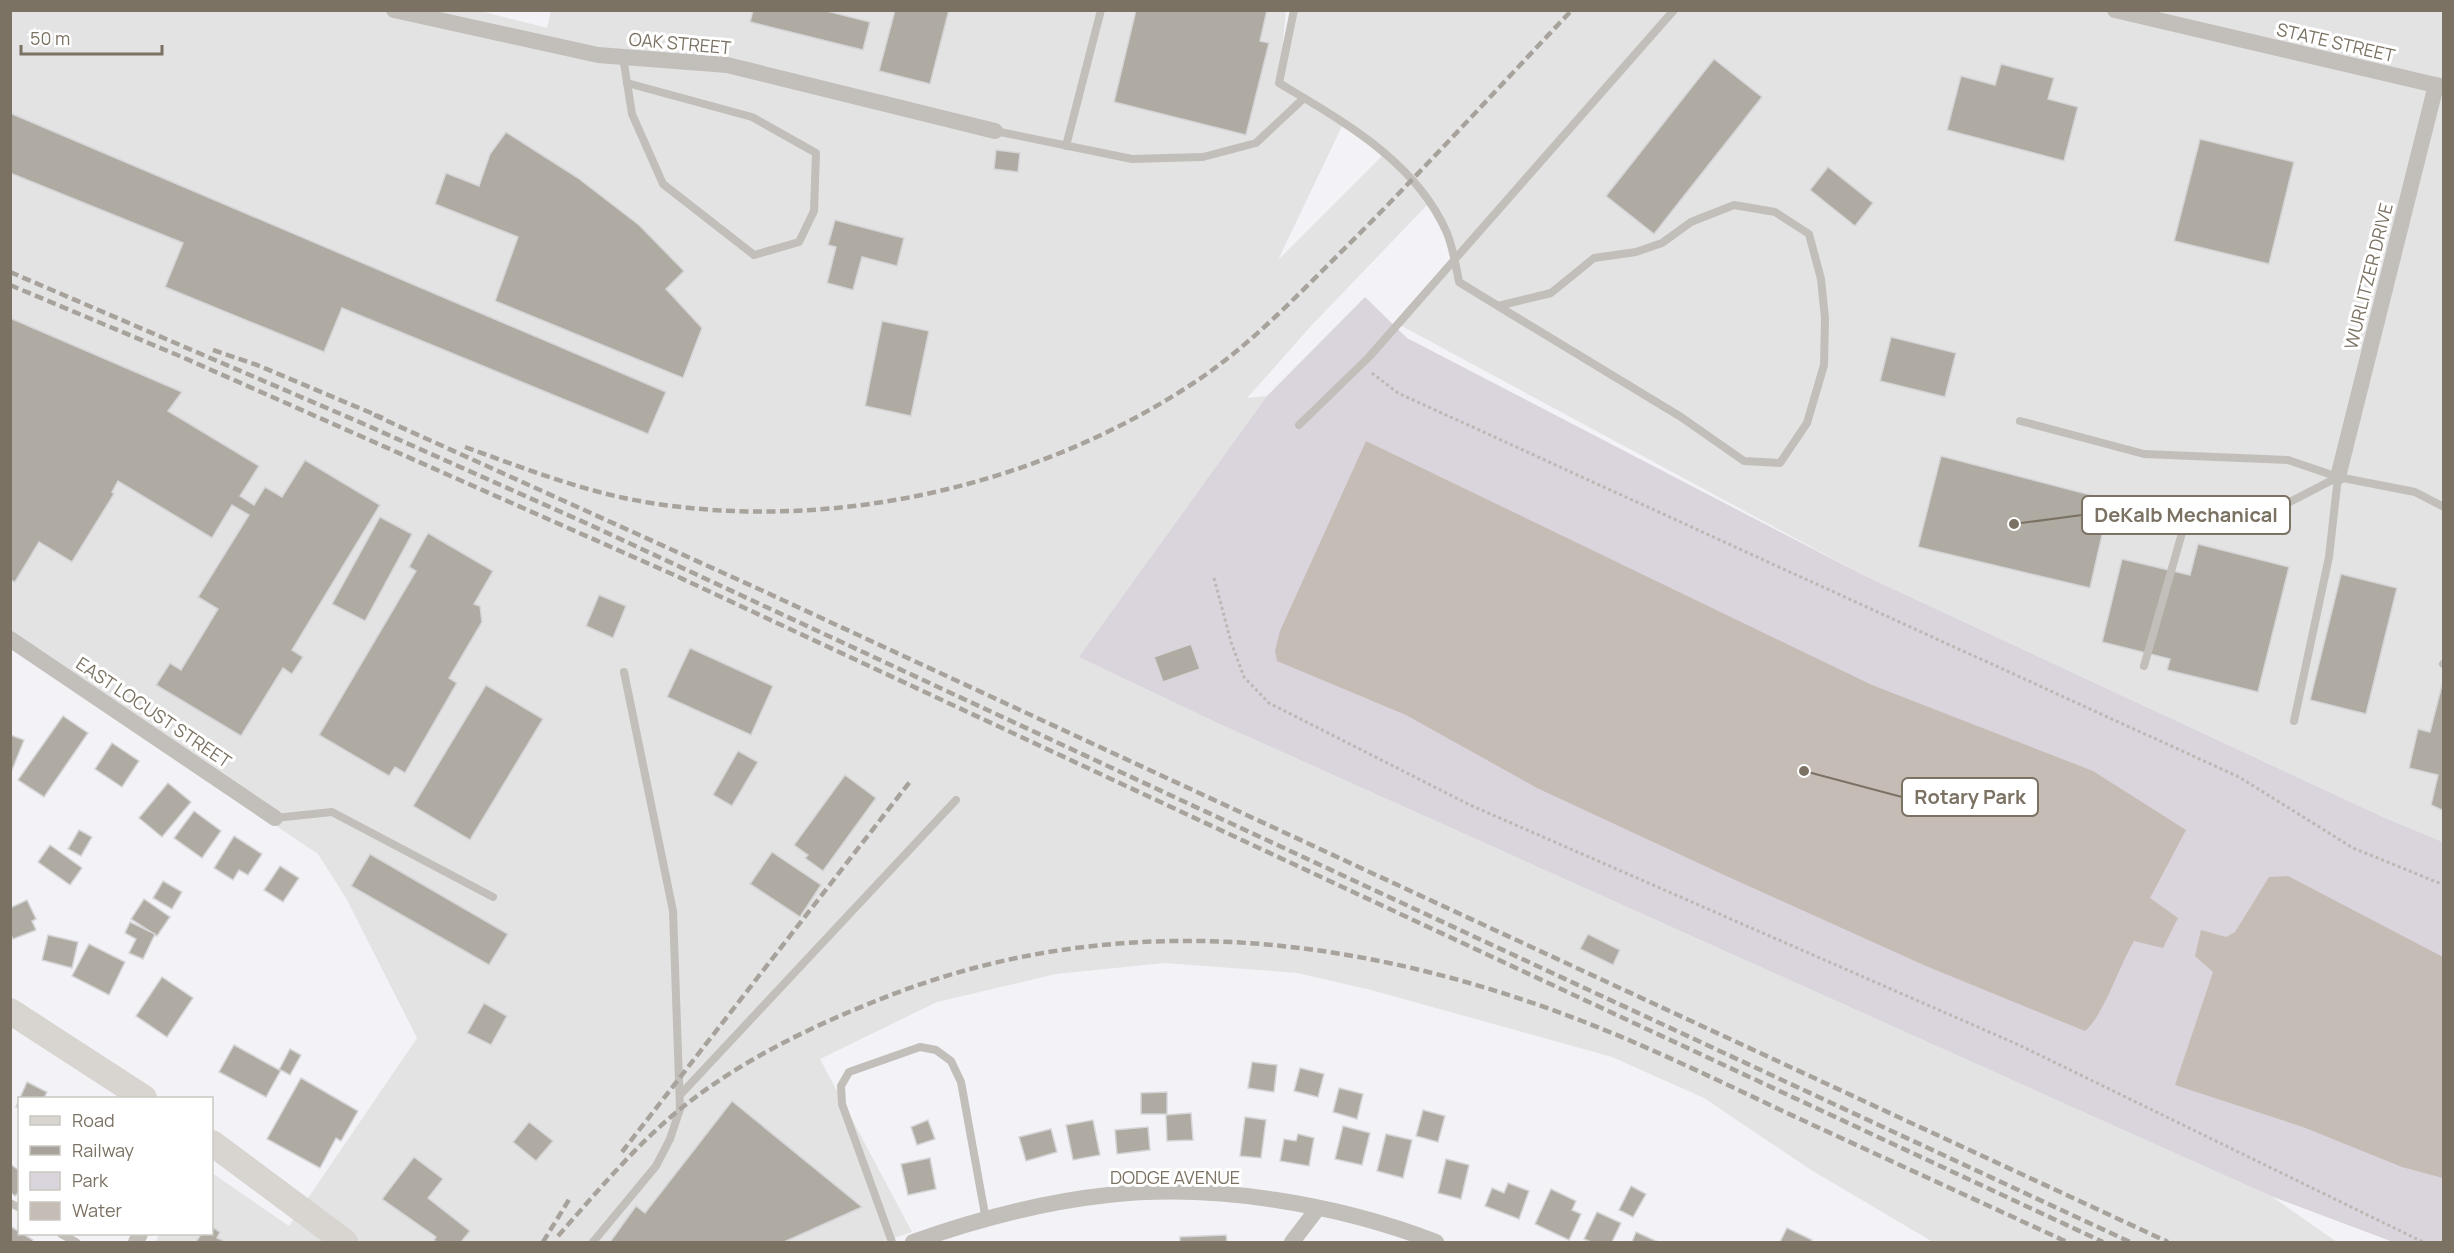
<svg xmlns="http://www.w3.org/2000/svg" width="2454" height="1253" viewBox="0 0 2454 1253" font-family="Manrope,sans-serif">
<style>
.built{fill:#e3e3e3;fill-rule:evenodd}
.green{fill:#dad4dc}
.water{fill:#c5bcb6}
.building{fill:#afaaa2;stroke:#d5d5d7;stroke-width:1.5}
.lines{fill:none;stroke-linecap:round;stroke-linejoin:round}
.path{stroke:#bbb9b5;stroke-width:3;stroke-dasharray:3 3;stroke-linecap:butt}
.lane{stroke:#c2bfba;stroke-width:8}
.street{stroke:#c2bfba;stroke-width:16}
.primary{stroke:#d8d5d1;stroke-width:26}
.rail{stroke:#a7a29b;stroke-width:4.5;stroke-dasharray:9 4.5;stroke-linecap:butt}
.labels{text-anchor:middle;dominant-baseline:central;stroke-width:6;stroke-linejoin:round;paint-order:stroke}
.street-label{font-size:18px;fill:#7b7263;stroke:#fff}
.leader{fill:none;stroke:#7b7263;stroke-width:2}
.callout-dot{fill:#7b7263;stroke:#fff;stroke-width:2}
.callout{fill:#fff;stroke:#7b7263;stroke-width:2}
.callout-label{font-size:20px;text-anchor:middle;font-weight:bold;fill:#7b7263}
</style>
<rect width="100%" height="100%" fill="#f3f2f6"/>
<path class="built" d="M476 10 547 28 551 10 1286 11 1280 71 1292 11H2443V842L2385 818 1863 575 1398 324 1454 260 1447 233 1429 203 1311 326 1247 398 1267 396 1080 657 2271 1196 2337 1242H1933L1811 1170 1704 1098 1612 1057 1371 990 1297 973 1164 963 1056 974 937 1002 820 1059 912 1232 882 1242H156L159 1234H212V1173L289 1226 417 1038 346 898 318 854 11 648 10 11ZM1344 122 1383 155 1279 259V258Z"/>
<path class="green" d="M1365 297 1407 338 1863 575 2385 818 2443 842V1242H2393L2271 1196 1218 723 1079 657 1267 396Z"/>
<g class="water">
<path d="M1366 441 1872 685 2093 771 2186 830 2150 898 2178 918 2163 948 2134 941C2119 966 2104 1015 2085 1031L1926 966 1722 874 1537 788 1406 715 1277 661 1275 651 1280 631Z"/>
<path d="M2288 876 2443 957V1178L2402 1167 2303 1127 2175 1085 2213 972 2195 956 2201 930 2226 937 2235 932 2269 877Z"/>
</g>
<g class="building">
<path d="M753 10H823L870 22 863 50 750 22Z"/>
<path d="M895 10H949L930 84 879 71Z"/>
<path d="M1136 10H1267L1260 41 1269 43 1246 135 1114 102Z"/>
<path d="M1714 59 1762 97 1654 234 1606 196Z"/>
<path d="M2001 64 2054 78 2048 99 2078 107 2064 161 1947 130 1961 76 1995 85Z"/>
<path d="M10 113 666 392 648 434 342 308 324 352 165 287 183 243 10 173Z"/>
<path d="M506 132 578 178 639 225 684 271 666 289 702 328 683 378 495 301 518 237 435 204 446 173 479 186 490 154Z"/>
<path d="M2200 139 2294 162 2269 264 2174 241Z"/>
<path d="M996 150 1020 153 1018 172 994 169Z"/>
<path d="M1828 167 1873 203 1855 226 1810 190Z"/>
<path d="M835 220 904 238 897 266 862 257 853 290 827 283 836 247 828 245Z"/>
<path d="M10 318 182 392 168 411 259 466 240 496 254 505 265 487 282 497 305 460 380 505 292 650 303 657 292 674 283 668 241 736 156 685 170 663 181 670 218 609 198 597 249 515 232 505 212 538 118 481 112 492 114 494 72 562 39 542 15 582 10 580Z"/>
<path d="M882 321 929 331 911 416 865 406Z"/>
<path d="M1891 337 1956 353 1945 397 1880 381Z"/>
<path d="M1941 456 2110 500 2090 588 1918 547Z"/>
<path d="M380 517 412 534 365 621 332 604Z"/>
<path d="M428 533 493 571 474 604 480 606 482 622 449 678 457 683 405 773 395 767 389 776 319 735 416 571 409 567Z"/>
<path d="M2198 544 2289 567 2258 692 2167 670 2170 659 2102 642 2122 559 2190 575Z"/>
<path d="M2341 574 2397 588 2366 714 2310 700Z"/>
<path d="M599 595 626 606 613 638 586 626Z"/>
<path d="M1191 644 1200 669 1163 682 1154 657Z"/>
<path d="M690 648 773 686 751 735 667 697Z"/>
<path d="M486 685 543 719 470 840 413 806Z"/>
<path d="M2442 685 2444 686V811L2431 805 2438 775 2409 768 2418 729 2430 732Z"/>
<path d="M63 716 88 733 44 797 18 780Z"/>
<path d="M10 735 24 740 12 770 10 769Z"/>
<path d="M112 743 139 761 122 787 95 769Z"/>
<path d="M738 751 758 762 732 806 713 795Z"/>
<path d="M845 775 876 798 823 871 805 858 808 855 794 845Z"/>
<path d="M168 783 191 802 162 837 139 818Z"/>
<path d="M194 811 221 831 202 858 174 838Z"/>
<path d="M79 830 92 837 81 856 68 849Z"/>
<path d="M234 836 262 854 248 875 239 870 233 880 214 868Z"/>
<path d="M50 845 82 868 70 885 38 862Z"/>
<path d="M772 852 821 885 800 917 750 884Z"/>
<path d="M370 854 508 934 489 965 351 886Z"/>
<path d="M280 866 299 878 283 902 264 890Z"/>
<path d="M163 881 182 892 172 909 153 898Z"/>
<path d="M144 899 170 917 157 936 131 919Z"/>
<path d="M27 900 36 919 32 921 36 930 13 939 10 933V908Z"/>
<path d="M130 922 155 934 143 959 129 953 136 939 125 933Z"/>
<path d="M1588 934 1620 950 1613 965 1580 949Z"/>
<path d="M48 935 78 942 72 968 42 960Z"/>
<path d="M89 944 125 962 109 995 72 976Z"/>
<path d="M162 977 193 998 167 1037 136 1016Z"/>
<path d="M484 1003 507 1016 491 1045 467 1033Z"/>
<path d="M234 1045 279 1070 290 1049 301 1055 290 1075 281 1070 266 1097 219 1072Z"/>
<path d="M1252 1062 1277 1065 1274 1092 1248 1088Z"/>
<path d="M1300 1068 1324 1074 1318 1097 1294 1091Z"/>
<path d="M301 1078 358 1111 341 1141 336 1138 320 1168 267 1139Z"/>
<path d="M27 1082 47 1092 44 1098H20V1108L16 1107Z"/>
<path d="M1339 1088 1363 1094 1357 1119 1333 1112Z"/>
<path d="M1167 1092V1114H1141V1093Z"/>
<path d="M732 1101 862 1207 784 1242H610L636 1206 645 1213Z"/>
<path d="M1423 1110 1445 1116 1438 1142 1416 1136Z"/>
<path d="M1191 1113 1193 1140 1167 1141 1166 1115Z"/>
<path d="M1245 1117 1266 1120 1261 1158 1240 1156Z"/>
<path d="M928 1120 935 1139 917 1145 911 1127Z"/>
<path d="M1093 1120 1100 1155 1073 1160 1066 1125Z"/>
<path d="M529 1122 553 1141 536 1161 513 1142Z"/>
<path d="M1343 1126 1370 1133 1362 1165 1335 1159Z"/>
<path d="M1148 1127 1150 1150 1117 1154 1115 1130Z"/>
<path d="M1051 1129 1057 1152 1026 1161 1019 1137Z"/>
<path d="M1298 1134 1314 1138 1309 1166 1280 1161 1284 1139 1296 1141Z"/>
<path d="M1386 1134 1412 1140 1403 1178 1377 1171Z"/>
<path d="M414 1157 443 1179 428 1198 470 1231 461 1242H437L434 1240 436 1237 382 1199Z"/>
<path d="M930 1158 936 1189 908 1195 901 1164Z"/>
<path d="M1446 1159 1469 1165 1461 1199 1438 1193Z"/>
<path d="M10 1164 20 1171V1191L15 1196 10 1192Z"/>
<path d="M1508 1183 1529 1191 1519 1219 1485 1206 1492 1188 1504 1193Z"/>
<path d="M1631 1186 1646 1194 1633 1217 1619 1210Z"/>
<path d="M1551 1189 1576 1201 1572 1210 1581 1214 1569 1240 1535 1224Z"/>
<path d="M1597 1212 1621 1223 1612 1242H1591L1584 1239Z"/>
<path d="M10 1226 33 1240 32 1242H10Z"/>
<path d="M212 1227 220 1232 217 1238 226 1242H196L201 1234H212Z"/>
<path d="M1787 1228 1812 1240 1810 1242H1780Z"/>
<path d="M1636 1232 1658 1242H1632Z"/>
<path d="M1226 1235 1227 1242H1180V1237Z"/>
</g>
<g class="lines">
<g class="path">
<path d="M1372 373 1398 393 2239 777 2353 848 2444 885"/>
<path d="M1214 578 1231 642 1244 677 1269 703 1470 805 2019 1045 2423 1242"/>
</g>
<g class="lane">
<path d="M1294 10 1279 83C1342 121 1416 161 1447 233 1453 248 1456 266 1459 282L1498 306 1551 293 1594 258 1636 252 1662 243 1691 222 1734 205 1775 212 1809 234 1821 279 1825 318 1824 365 1807 423 1780 463 1744 461 1681 417 1498 306"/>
<path d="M623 57 632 114 663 184 754 255 799 242 814 211 816 153 752 117 627 83"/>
<path d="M995 131 1132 159 1203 157 1256 143 1304 98"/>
<path d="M1066 146 1101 10"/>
<path d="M2020 421 2144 454 2288 460 2338 477 2415 492 2444 507"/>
<path d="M1299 425 1369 357 1674 10"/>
<path d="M2443 664 2444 663"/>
<path d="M2144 666 2182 533 2196 516 2215 510 2252 513 2282 506 2338 477"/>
<path d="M2294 721 2329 557 2338 477"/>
<path d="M275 818 332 812 493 897"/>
<path d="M680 1095 956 800"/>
<path d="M10 1203 20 1208"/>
<path d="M61 1234 76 1242"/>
<path d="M593 1242 656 1166 670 1139 680 1109 673 911 624 672"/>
<path d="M892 1242 842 1104 841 1086 849 1072 920 1047 936 1050 951 1061 961 1082 986 1220"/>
</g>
<g class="street">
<path d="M394 10 598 55 727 65 995 131"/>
<path d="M2115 10 2444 87"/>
<path d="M2338 477 2436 85"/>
<path d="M10 639 275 818"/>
<path d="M136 1242 140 1234"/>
<path d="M913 1242C975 1220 1043 1202 1108 1195 1214 1183 1337 1204 1436 1242"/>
<path d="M1292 1242 1318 1208"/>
</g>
<g class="primary">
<path d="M10 1011 144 1098"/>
<path d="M212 1143 345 1242"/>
</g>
<g class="rail">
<path d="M10 272 357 421 588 524 2130 1242"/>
<path d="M10 285 182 357 672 574 2103 1242"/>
<path d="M213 350 257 365 383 418"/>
<path d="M374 415 761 590 2168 1242"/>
<path d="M465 447C526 469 587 493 651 503 835 532 1037 486 1192 384 1246 349 1293 300 1338 255 1418 176 1494 92 1572 10"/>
<path d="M622 1152 912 779"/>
<path d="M558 1236C597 1192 634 1147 679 1110 742 1059 816 1024 891 995 1119 907 1357 934 1582 1021 1652 1048 1719 1081 1787 1113 1880 1156 1974 1199 2067 1242"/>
<path d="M543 1242 570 1198"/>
</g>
</g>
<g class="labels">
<g class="street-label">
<text transform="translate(2336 42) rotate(13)">STATE STREET</text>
<text transform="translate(680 43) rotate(5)">OAK STREET</text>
<text transform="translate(2368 276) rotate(-76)">WURLITZER DRIVE</text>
<text transform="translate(154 712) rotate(34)">EAST LOCUST STREET</text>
<text x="1175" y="1177">DODGE AVENUE</text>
</g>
</g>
<path class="leader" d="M2014 524L2082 515M1804 771L1902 797"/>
<g class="callout-dot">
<circle cx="2014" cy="524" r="6"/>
<circle cx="1804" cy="771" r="6"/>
</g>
<g class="callout">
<rect x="2082" y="496" width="208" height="38" rx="6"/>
<rect x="1902" y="778" width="136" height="38" rx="6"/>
</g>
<g class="callout-label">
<text x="2186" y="522">DeKalb Mechanical</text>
<text x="1970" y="804">Rotary Park</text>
</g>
<rect width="2454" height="1253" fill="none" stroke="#7b7263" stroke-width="24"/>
<rect x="18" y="1097" width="195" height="138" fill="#ffffff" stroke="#cac7c1" stroke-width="1.5"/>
<rect x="30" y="1116" width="30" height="9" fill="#d8d5d1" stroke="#cac7c1" stroke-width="1.5"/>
<text x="72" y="1127" font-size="18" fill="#7b7263">Road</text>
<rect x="30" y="1146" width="30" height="9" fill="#a7a29b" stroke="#cac7c1" stroke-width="1.5"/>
<text x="72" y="1157" font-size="18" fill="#7b7263">Railway</text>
<rect x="30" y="1172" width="30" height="18" fill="#dad4dc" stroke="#cac7c1" stroke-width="1.5"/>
<text x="72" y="1187" font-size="18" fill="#7b7263">Park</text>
<rect x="30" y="1202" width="30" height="18" fill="#c5bcb6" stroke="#cac7c1" stroke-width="1.5"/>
<text x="72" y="1217" font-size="18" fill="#7b7263">Water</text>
<path d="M21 45v9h141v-9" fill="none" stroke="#7b7263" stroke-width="3"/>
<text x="30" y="45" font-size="18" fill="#7b7263" stroke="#ffffff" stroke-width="4.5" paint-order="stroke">50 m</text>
</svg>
